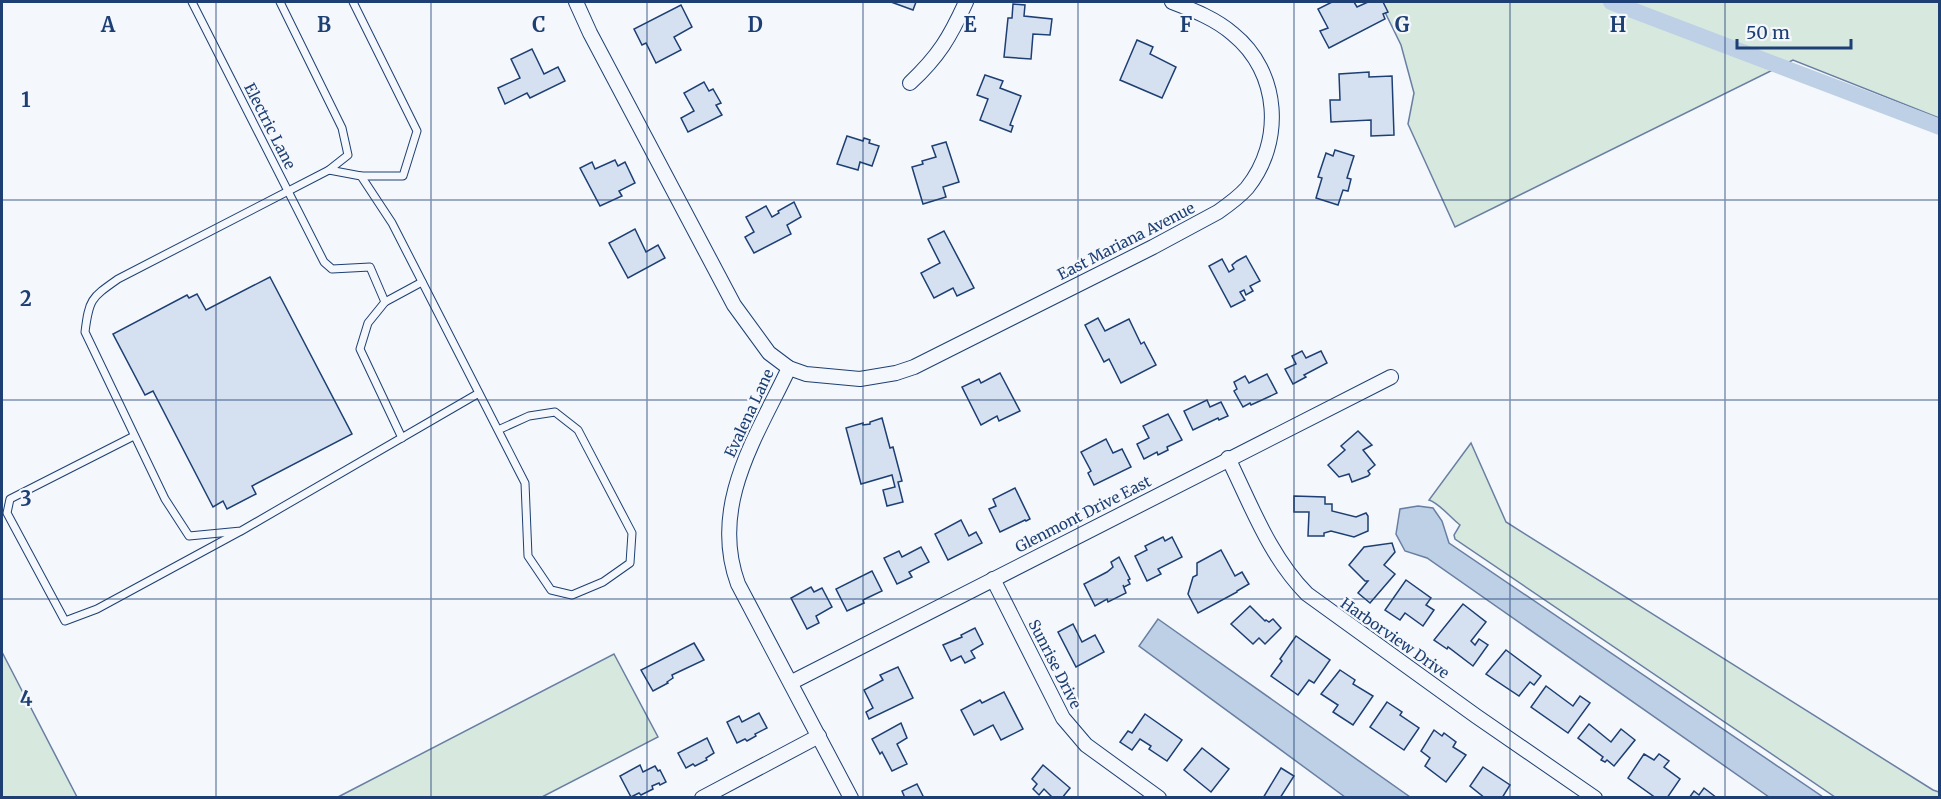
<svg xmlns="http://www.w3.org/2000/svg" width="1941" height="799" viewBox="0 0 1941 799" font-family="Merriweather,serif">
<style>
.green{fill:#d7e8df;stroke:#687fa3;stroke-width:1.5}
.water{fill:#bed0e5;stroke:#687fa3;stroke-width:1.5}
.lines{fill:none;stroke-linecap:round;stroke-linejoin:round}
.canal{stroke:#bed0e5;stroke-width:16}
.building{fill:#d5e0f0;stroke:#1d3f73;stroke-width:1.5}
.lane-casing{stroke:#1d3f73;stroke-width:9}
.street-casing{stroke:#1d3f73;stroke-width:16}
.lane{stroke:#f4f7fb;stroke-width:7}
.street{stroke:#f4f7fb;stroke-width:14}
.grid{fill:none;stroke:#1d3f73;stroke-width:1.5;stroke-opacity:0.55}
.labels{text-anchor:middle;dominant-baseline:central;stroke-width:4.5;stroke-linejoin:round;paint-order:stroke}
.street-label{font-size:15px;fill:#1d3f73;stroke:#f4f7fb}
.grid-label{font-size:20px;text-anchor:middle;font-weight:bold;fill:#1d3f73;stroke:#f4f7fb;stroke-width:4.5;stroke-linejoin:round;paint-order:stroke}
</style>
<rect width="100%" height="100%" fill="#f4f7fb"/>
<g class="green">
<path d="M1380 2H1939V118L1793 60 1455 227 1408 124 1414 93 1401 45Z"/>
<path d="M1471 443 1506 522 1933 790 1939 792V797H1835L1455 539 1454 535 1460 525C1451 518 1439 503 1429 500Z"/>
<path d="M2 652 77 797H2Z"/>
<path d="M614 654 658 737 542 797H338Z"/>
</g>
<g class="water">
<path d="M1418 506 1433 508 1442 521 1449 543 1823 797H1769L1427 558 1405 551 1396 534 1400 509Z"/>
<path d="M1158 619 1410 797H1345L1139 646Z"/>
</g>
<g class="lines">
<path class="canal" d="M1611 2 1940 127"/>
</g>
<g class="building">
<path d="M891 2H916L913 10Z"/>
<path d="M1332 2H1354L1357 7 1368 2H1383L1388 12 1383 14 1385 19 1329 48 1320 31 1328 28 1318 9Z"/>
<path d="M1013 4 1025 5 1024 16 1052 19 1050 35 1033 34 1031 59 1004 57 1008 18H1012Z"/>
<path d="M681 5 692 27 674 37 681 50 656 63 646 43 642 45 634 29Z"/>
<path d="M1137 40 1153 47 1150 54 1176 67 1162 98 1120 80Z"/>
<path d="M532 49 544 74 558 67 565 81 530 98 527 93 505 104 498 88 520 78 511 59Z"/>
<path d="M1369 72V77L1392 76 1394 135 1371 136V120L1331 122 1330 100H1340L1339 74Z"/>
<path d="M985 75 1003 81 1000 88 1021 96 1010 125 1013 126 1011 132 980 120 988 99 977 95Z"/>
<path d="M704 82 709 91 713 89 721 103 716 105 722 115 688 132 681 118 694 111 684 93Z"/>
<path d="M847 136 863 141 864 138 870 140 869 143 879 146 872 166 860 162 858 170 837 164Z"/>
<path d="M946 142 959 182 943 187 946 197 923 204 912 167 923 164 922 161 936 157 932 146Z"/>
<path d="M1335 150 1354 156 1347 178 1351 179 1348 191 1343 190 1338 205 1316 198 1322 178 1318 177 1326 153 1333 156Z"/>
<path d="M615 160 618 166 625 162 635 183 619 191 622 196 600 206 580 168 592 162 595 169Z"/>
<path d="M794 202 801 217 787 225 791 234 754 253 745 237 754 232 746 217 766 206 772 217 779 213 778 211Z"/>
<path d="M635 229 646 252 658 245 665 258 628 278 609 243Z"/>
<path d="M944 231 974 288 957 296 953 288 934 298 921 273 940 263 928 239Z"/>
<path d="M1246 256 1260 281 1250 286 1253 291 1246 295 1244 290 1240 292 1245 300 1231 307 1209 266 1222 259 1229 272 1234 269 1232 265 1237 261Z"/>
<path d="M270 277 352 434 252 486 256 494 227 509 223 501 213 507 153 391 145 395 113 334 187 295 189 298 197 294 206 310Z"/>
<path d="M1098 318 1105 331 1129 319 1141 344 1144 342 1156 365 1121 383 1109 359 1104 362 1085 325Z"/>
<path d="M1302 351 1306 358 1321 351 1327 363 1304 375 1306 377 1293 384 1285 369 1296 364 1292 356Z"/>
<path d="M1000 373 1020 411 999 421 997 416 981 425 962 387 979 379 981 383Z"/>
<path d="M1267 374 1277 393 1251 405 1250 403 1243 407 1234 391 1237 389 1234 382 1245 376 1249 383Z"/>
<path d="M1207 400 1210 407 1221 402 1228 416 1219 420 1218 418 1193 430 1184 411Z"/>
<path d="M1168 414 1182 440 1167 447 1168 450 1158 455 1157 452 1144 459 1137 444 1149 438 1143 426Z"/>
<path d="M882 418 890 448 893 447 902 481 898 482 903 502 887 506 883 490 895 487 892 475 861 484 846 428 863 423V425L870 424V422Z"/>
<path d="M1358 431 1372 445 1363 450 1375 465 1368 471 1370 474 1368 476 1352 482 1349 474 1339 477 1328 465 1345 450 1341 446Z"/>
<path d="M1106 439 1113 453 1122 449 1131 467 1094 485 1088 473 1091 471 1081 452Z"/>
<path d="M1015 488 1030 519 1026 521 1025 520 1000 532 989 509 996 506 993 499Z"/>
<path d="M1294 496 1325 497V504H1332V511L1356 517 1366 513 1368 516V531L1354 537 1331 531 1324 533V536H1308L1309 512H1294Z"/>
<path d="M961 520 969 536 976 532 982 543 948 560 935 534Z"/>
<path d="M1163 537 1165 541 1172 537 1182 557 1158 569 1161 574 1147 581 1135 556 1147 550 1145 546Z"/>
<path d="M1392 543 1395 552 1384 565 1395 574 1370 603 1358 593 1368 581H1365L1349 565 1364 547Z"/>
<path d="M921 547 929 562 909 572 912 577 897 584 884 558 899 551 902 557Z"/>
<path d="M1221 550 1235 576 1242 572 1249 584 1237 591V592L1198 613 1188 594 1193 577 1197 575V563Z"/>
<path d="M1119 557 1130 579 1128 580 1130 584 1124 587 1123 585 1126 593 1108 602 1107 599 1095 606 1084 584 1107 572 1113 567 1111 562Z"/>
<path d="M872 571 882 591 863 600 864 603 847 611 836 589Z"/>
<path d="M1406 580 1431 598 1426 605 1434 610 1423 626 1405 613 1400 620 1385 610Z"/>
<path d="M811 587 814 592 822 588 832 607 816 616 819 623 807 629 791 598Z"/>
<path d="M1463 604 1486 622 1471 641 1475 645 1479 639 1488 645 1473 666 1448 647 1447 649 1434 640Z"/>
<path d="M1250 606 1265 621 1266 620 1269 622 1273 619 1281 628 1265 644 1259 638 1253 644 1231 624Z"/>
<path d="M1073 624 1082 642 1095 635 1104 652 1076 667 1058 632Z"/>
<path d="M975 628 983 644 971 651 975 658 965 663 961 656 951 661 943 645 962 637 961 635Z"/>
<path d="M1296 636 1330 660 1314 683 1309 680 1298 695 1271 676 1282 661 1280 659Z"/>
<path d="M694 643 704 660 672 675 673 678 667 682 668 683 653 691 641 670Z"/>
<path d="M1506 650 1541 676 1534 685 1530 682 1519 696 1486 674Z"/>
<path d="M898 667 913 698 869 719 866 712 873 708 864 690 883 680 880 675Z"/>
<path d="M1340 670 1355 680 1353 684 1373 696 1353 725 1333 712 1338 705 1321 694Z"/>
<path d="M1546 686 1573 706 1580 696 1590 703 1568 733 1531 707Z"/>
<path d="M1004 692 1023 729 1001 740 993 725 974 735 961 710 980 700 982 703Z"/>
<path d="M1387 702 1402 712 1400 715 1419 728 1404 750 1370 727Z"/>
<path d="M759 713 767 728 755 734 756 736 747 741 745 739 737 743 727 722 739 716 742 722Z"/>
<path d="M1145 714 1182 740 1167 761 1149 749 1151 746 1140 739 1132 750 1120 742 1128 731 1132 733Z"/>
<path d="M901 723 907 738 897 744 907 764 892 771 882 752 880 754 872 739Z"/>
<path d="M1589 724 1611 742 1621 729 1635 740 1614 766 1607 760 1605 762 1601 760 1603 757 1578 738Z"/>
<path d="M1434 730 1442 736 1444 733 1456 742 1453 747 1466 755 1446 782 1425 766 1430 758 1421 751Z"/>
<path d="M707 738 714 753 706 758 707 760 695 766 693 764 686 768 678 753Z"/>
<path d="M1202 748 1229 769 1211 792 1184 770Z"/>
<path d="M1644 754 1654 760 1659 754 1669 761 1664 767 1680 779 1667 798H1656L1628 778Z"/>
<path d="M640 765 643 772 655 766 658 771 660 770 666 782 660 785 659 783 652 786 653 789 641 795 639 793 631 797 620 776Z"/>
<path d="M1043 765 1070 788 1062 798H1053L1044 789 1039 795 1033 789 1037 784 1032 779Z"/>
<path d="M1483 767 1510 785 1502 798H1485L1470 786Z"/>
<path d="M1281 768 1294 776 1280 798H1263Z"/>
<path d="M917 784 924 798H905L902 791Z"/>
<path d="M1704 788 1717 798H1689L1694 791 1699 795Z"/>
</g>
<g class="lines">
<defs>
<g id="lane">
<path d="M192 2 324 262 332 269 370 267 385 302 368 323 360 349 402 438"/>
<path d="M280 2 342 128 348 155 329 170"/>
<path d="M353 2 417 131 403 176H361"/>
<path d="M385 302 422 282"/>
<path d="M479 393 241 531 189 536 165 499 85 332C89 299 91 298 118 279L329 170 361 176 392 223 525 483 528 556 551 590 572 595 603 582 630 563 632 533 578 430 555 412 529 416 498 430"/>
<path d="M134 436 10 499 7 513 65 621 97 609 239 532"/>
</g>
<g id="street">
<path d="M576 2 590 33 734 305 769 353 789 368 806 374 860 379 896 373 914 367 1153 247 1218 212C1228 205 1239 197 1247 188 1284 142 1280 72 1233 34 1216 19 1193 10 1172 2"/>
<path d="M910 83C939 56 950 37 966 2"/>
<path d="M789 368C757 436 709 505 738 584L851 798"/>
<path d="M1228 458C1251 505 1270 557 1307 594L1476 716 1595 798"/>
<path d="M993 579 1063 718 1086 745 1159 798"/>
<path d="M792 682 1391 377"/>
<path d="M702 798 819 736"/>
</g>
</defs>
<use href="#lane" class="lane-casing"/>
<use href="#street" class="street-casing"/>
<use href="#lane" class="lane"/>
<use href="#street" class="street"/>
</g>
<path class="grid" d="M216 2V798M431 2V798M647 2V798M863 2V798M1078 2V798M1294 2V798M1510 2V798M1725 2V798M2 200H1940M2 400H1940M2 599H1940"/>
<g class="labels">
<g class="street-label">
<text transform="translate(270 126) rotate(63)">Electric Lane</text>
<text transform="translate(1126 241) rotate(-27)">East Mariana Avenue</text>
<text transform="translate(749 413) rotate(-65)">Evalena Lane</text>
<text transform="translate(1083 514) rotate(-27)">Glenmont Drive East</text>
<text transform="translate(1395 638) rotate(35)">Harborview Drive</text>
<text transform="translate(1055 664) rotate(63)">Sunrise Drive</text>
</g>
</g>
<g class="grid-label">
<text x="108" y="32">A</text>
<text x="324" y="32">B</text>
<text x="539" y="32">C</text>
<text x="755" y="32">D</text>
<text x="970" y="32">E</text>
<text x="1186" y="32">F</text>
<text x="1402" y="32">G</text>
<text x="1618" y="32">H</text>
<text x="26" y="107">1</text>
<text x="26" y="306">2</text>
<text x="26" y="506">3</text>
<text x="26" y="706">4</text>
</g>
<rect width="1941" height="799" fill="none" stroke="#1d3f73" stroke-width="6"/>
<path d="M1737 39v9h114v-9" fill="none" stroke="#1d3f73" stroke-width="3"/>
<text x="1746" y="39" font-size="18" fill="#1d3f73" stroke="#f4f7fb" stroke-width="4.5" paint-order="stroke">50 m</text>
</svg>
